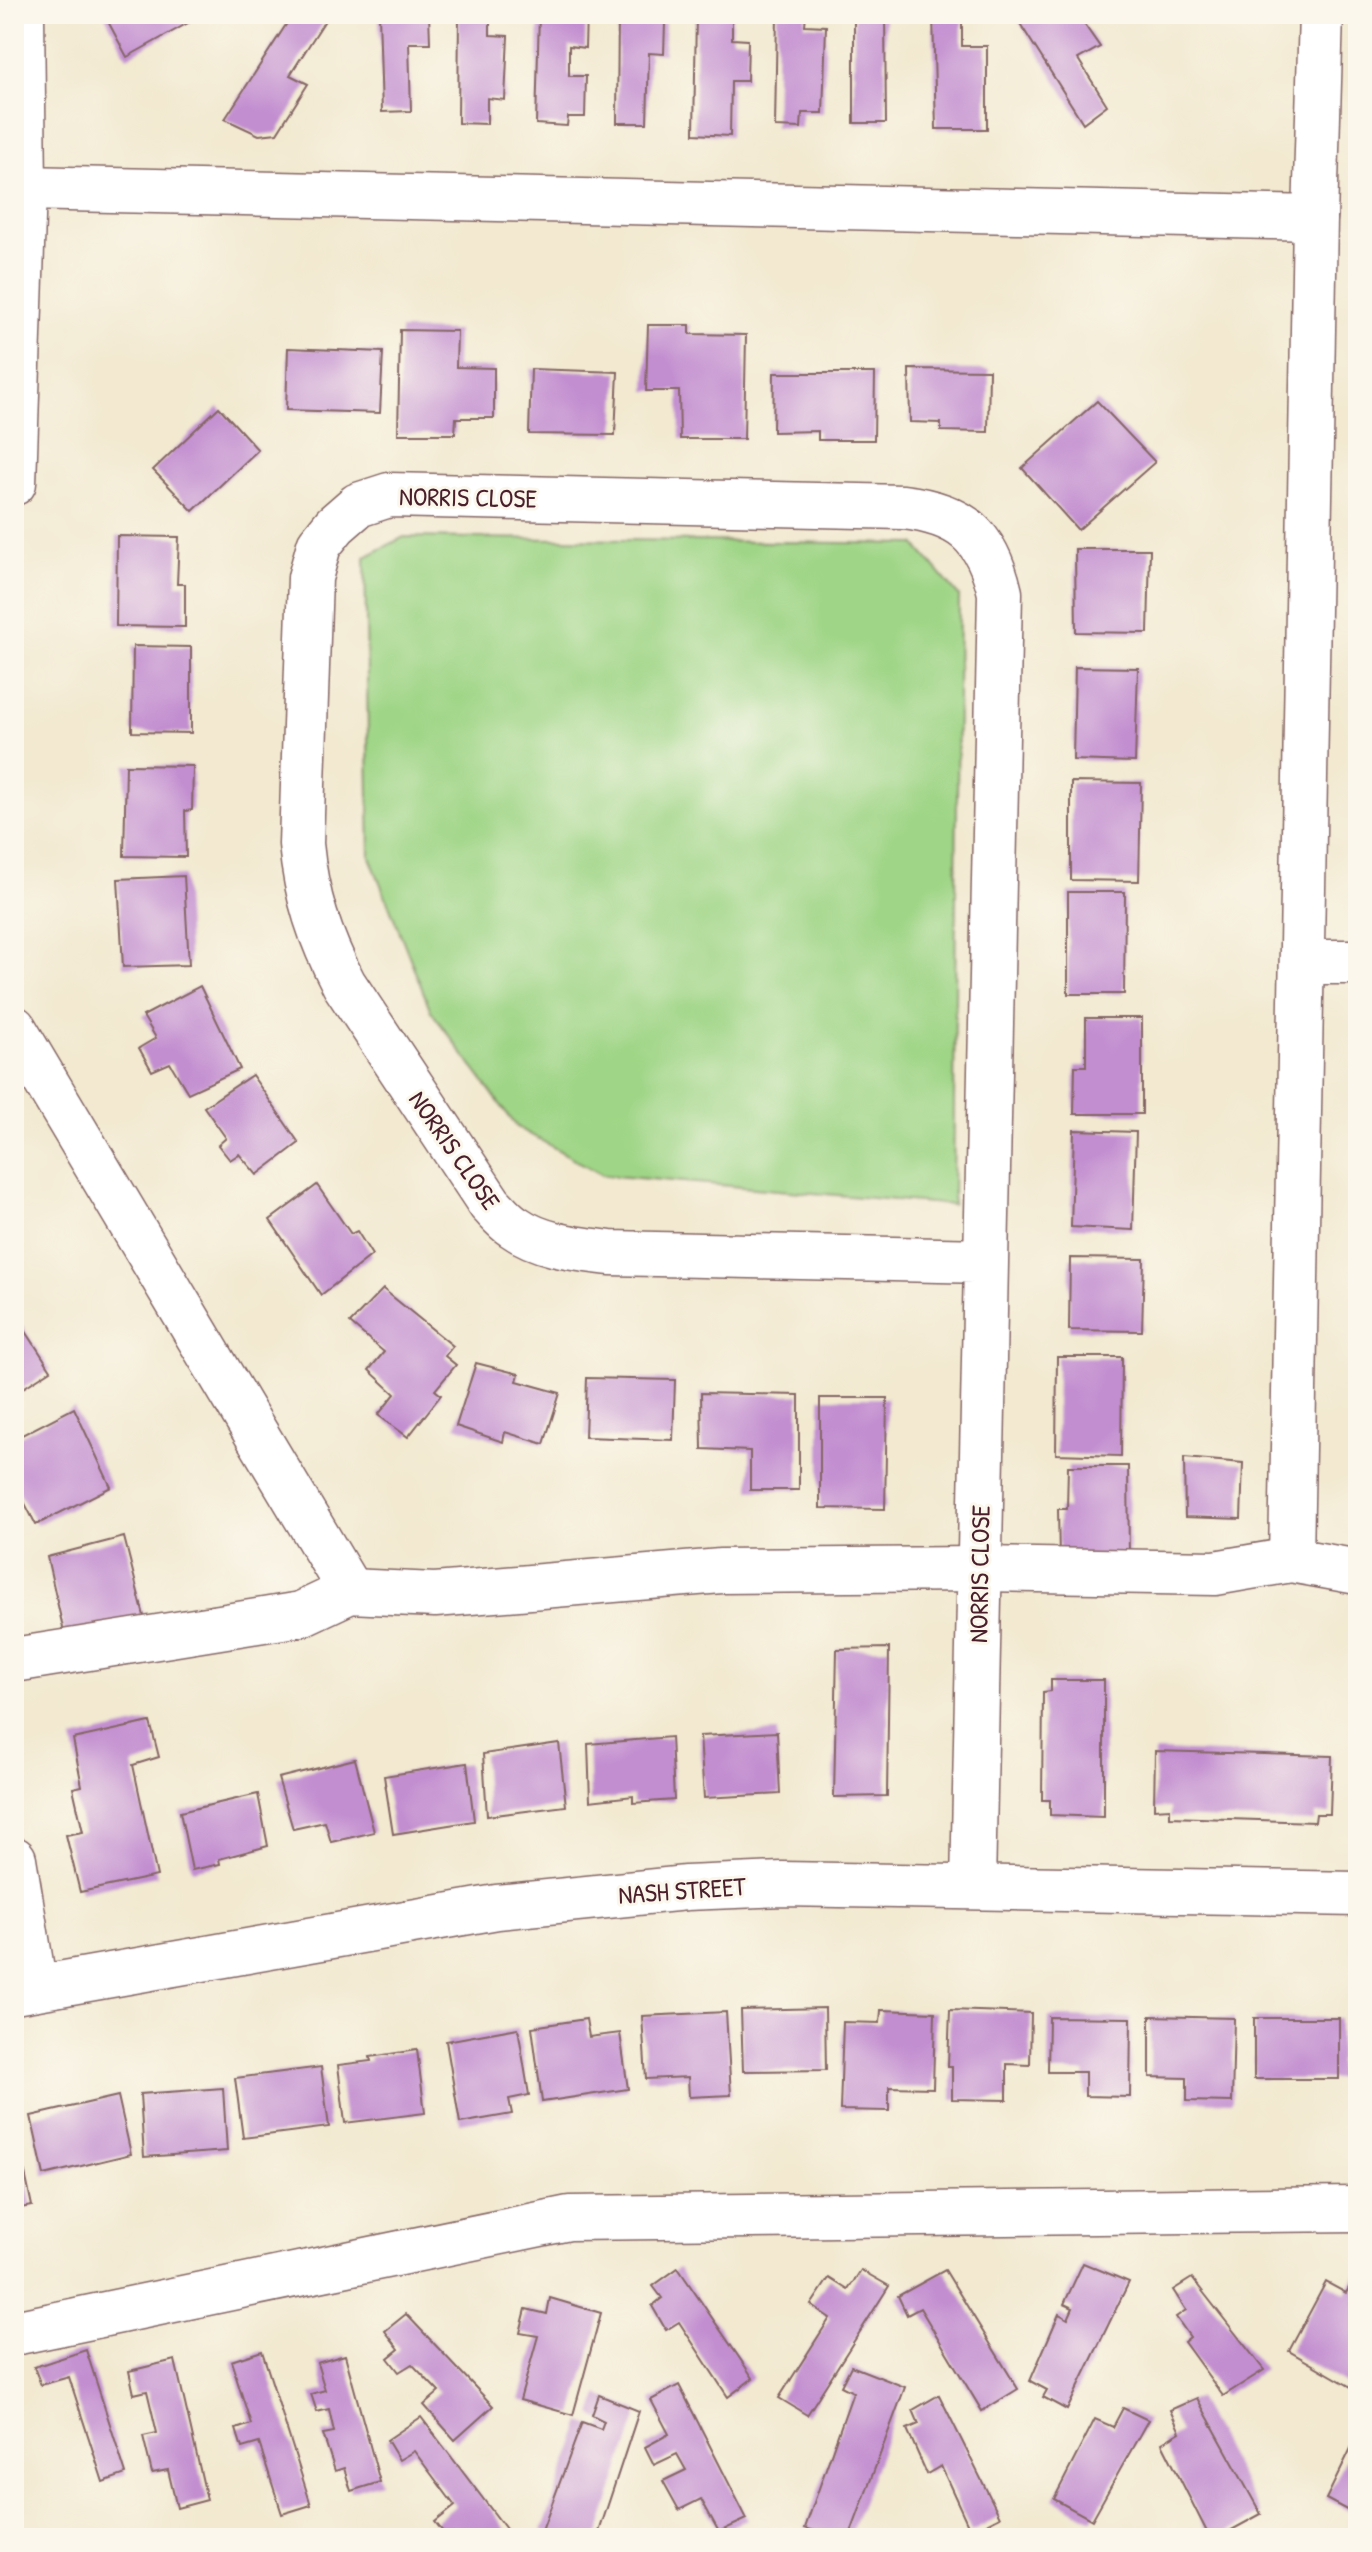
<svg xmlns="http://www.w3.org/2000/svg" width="1372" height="2552" viewBox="0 0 1372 2552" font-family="'Patrick Hand',sans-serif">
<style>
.green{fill:#9fd586;stroke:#747a58;stroke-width:2}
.building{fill:#c28ed0}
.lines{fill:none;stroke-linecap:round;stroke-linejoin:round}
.minor-casing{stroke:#856665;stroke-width:47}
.minor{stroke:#fff;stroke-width:44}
.labels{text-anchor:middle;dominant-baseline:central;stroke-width:6;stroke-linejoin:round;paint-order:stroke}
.street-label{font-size:26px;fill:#4a1f2b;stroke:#fbf7ec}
</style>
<rect width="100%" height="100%" fill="#fbf7ec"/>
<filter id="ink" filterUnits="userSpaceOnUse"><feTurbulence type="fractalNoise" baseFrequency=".0125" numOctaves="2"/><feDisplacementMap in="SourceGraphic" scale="16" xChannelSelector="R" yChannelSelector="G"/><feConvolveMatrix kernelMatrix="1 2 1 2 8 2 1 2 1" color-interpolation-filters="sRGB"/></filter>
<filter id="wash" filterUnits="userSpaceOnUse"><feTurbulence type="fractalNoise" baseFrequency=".006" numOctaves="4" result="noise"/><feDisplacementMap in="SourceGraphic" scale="32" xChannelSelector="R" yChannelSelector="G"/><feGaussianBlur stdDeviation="1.8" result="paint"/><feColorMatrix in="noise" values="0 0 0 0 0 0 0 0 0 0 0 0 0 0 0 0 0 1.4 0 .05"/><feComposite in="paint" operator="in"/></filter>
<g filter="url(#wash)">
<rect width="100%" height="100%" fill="#f2e9d0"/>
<path class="green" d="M404 537 915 544 959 596 953 1205 603 1175 517 1127 431 1011 370 857 365 557Z"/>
<g id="blocks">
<g class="building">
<path d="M104 14H204L127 57Z"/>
<path d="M293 14H329L290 75 308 84 277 133 259 135 225 119Z"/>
<path d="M379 14H429L430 43H409L411 111 382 112Z"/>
<path d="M459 14H490V35L508 36 505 100 487 98V124L458 123Z"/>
<path d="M539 14H586L585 48 569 46V76H586L585 117H568L567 126 536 124Z"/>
<path d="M618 14H650V22L665 23 664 54 649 53 647 123H617Z"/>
<path d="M696 14H732V39L748 40 747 81H731L730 136 694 134Z"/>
<path d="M777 14H806L805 25 826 26 823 113H802L801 128 775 127Z"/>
<path d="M854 14H885L886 123H854Z"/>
<path d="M933 14H962V46H987V129H936Z"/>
<path d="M1014 14H1052L1054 16 1077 14 1100 47 1078 59 1107 105 1083 123Z"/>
<path d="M648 325H690V334L746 335 744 439H680L679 391H646Z"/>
<path d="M400 330 457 331 456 367 494 368V418H456L455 434H398Z"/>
<path d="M288 348 383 352 380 413 286 410Z"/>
<path d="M531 369 618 372 615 435 529 434Z"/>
<path d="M909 369 989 370 988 432 941 431V423L910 422Z"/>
<path d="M774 373H875L874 440H818V431L773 432Z"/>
<path d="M1097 401 1155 462 1078 530 1022 468Z"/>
<path d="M219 407 258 450 193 511 153 470Z"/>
<path d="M117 536 179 537 177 584H185V627L116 626Z"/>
<path d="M1075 549H1150L1148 633 1076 632Z"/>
<path d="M133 646 191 647V733L132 732Z"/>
<path d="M1075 667 1138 668 1135 762 1073 760Z"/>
<path d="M126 765 193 766 192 810 185 811 186 857 124 856Z"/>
<path d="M1071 782 1141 783 1139 881 1071 880Z"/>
<path d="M184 876 189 965 123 967 118 879Z"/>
<path d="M1068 892H1125L1124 994H1068Z"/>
<path d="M200 986 240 1069 188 1093 170 1063 152 1071 139 1048 156 1038 143 1016Z"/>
<path d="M1086 1018H1142V1114H1074L1075 1066H1086Z"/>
<path d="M252 1075 299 1143 257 1175 239 1154 230 1160 218 1145 226 1138 204 1107Z"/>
<path d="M1074 1130 1136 1132 1133 1230 1071 1227Z"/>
<path d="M317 1185 351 1234 357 1231 372 1255 321 1295 270 1220Z"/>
<path d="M1070 1258 1144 1259 1142 1331 1069 1330Z"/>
<path d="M383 1289 453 1346 445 1356 456 1365 435 1390 441 1395 408 1437 378 1415 395 1394 369 1370 384 1352 350 1323Z"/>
<path d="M14 1313 51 1370 14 1394Z"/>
<path d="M1057 1357H1122L1121 1456 1056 1454Z"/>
<path d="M476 1363 519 1374 517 1381 560 1393 544 1444 505 1432 503 1442 456 1426Z"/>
<path d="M587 1378 675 1380 673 1440 585 1437Z"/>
<path d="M701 1393 799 1395V1490H750V1451L702 1449Z"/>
<path d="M820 1398H887L885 1509 820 1508Z"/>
<path d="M74 1408 111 1487 36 1525 14 1482V1439Z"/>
<path d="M1184 1458 1243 1463 1241 1519 1185 1517Z"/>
<path d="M1068 1466H1128L1129 1559 1059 1557 1058 1509H1067Z"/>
<path d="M124 1537 146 1624 66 1641 47 1557Z"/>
<path d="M889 1648 887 1796 834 1797 837 1649Z"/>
<path d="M1051 1680H1104V1817L1050 1815V1800H1042L1043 1692 1051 1691Z"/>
<path d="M150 1722 159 1757 133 1765 157 1876 80 1892 66 1835 83 1832 73 1788 82 1786 73 1739Z"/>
<path d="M777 1732 780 1794 704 1798 700 1736Z"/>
<path d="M671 1737 674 1800 633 1803V1796L590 1801 588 1744Z"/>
<path d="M559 1743 566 1806 487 1816 483 1754Z"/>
<path d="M1155 1751 1332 1756 1330 1814H1316L1315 1822 1170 1817V1808L1154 1809Z"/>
<path d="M355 1759 374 1832 331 1842 325 1822 293 1829 278 1778Z"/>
<path d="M467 1763 474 1821 393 1834 384 1776Z"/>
<path d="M258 1794 268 1846 219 1859 220 1864 192 1870 180 1812Z"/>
<path d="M825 2008 826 2070 743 2071 741 2010Z"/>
<path d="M881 2010 935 2012 933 2088 889 2087V2111L840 2110 843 2022 880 2023Z"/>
<path d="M950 2010 1031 2013 1030 2065 1007 2064V2100L952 2099V2066H948Z"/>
<path d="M726 2012 731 2095 689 2097 688 2077 646 2079 642 2016Z"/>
<path d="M1150 2016 1234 2018 1232 2102 1187 2101V2078L1150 2077Z"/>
<path d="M1049 2017 1131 2018 1130 2097 1085 2096V2072H1048Z"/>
<rect x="1254" y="2018" width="85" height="61"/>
<path d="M586 2019 589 2037 620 2033 628 2089 542 2102 532 2027Z"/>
<path d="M518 2028 529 2095 509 2099 512 2114 460 2123 446 2041Z"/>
<path d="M417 2050 425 2113 345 2123 338 2065 371 2061 370 2057Z"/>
<path d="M321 2067 329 2127 243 2138 235 2078Z"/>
<path d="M223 2088 227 2151 144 2157 140 2094Z"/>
<path d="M118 2096 131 2154 44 2175 31 2116Z"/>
<path d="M14 2122 32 2206 14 2209Z"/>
<path d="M1083 2263 1129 2282 1067 2410 1043 2397 1047 2390 1030 2381 1059 2314 1068 2319 1073 2308 1064 2304Z"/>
<path d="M678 2268 753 2378 728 2397 679 2322 666 2330 652 2306 662 2298 653 2286Z"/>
<path d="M861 2270 889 2286 807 2415 779 2398 830 2318 811 2305 829 2278 848 2290Z"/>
<path d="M945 2270 1018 2389 982 2411 920 2308 907 2315 898 2296Z"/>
<path d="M1358 2272V2375L1351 2387 1289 2351 1326 2282 1346 2293Z"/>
<path d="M1192 2278 1264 2370 1223 2396 1184 2342 1190 2337 1176 2317 1186 2310 1173 2290Z"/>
<path d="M550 2298 601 2313 573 2415 520 2400 538 2336 520 2333 526 2309 547 2314Z"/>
<path d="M406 2314 493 2406 455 2440 424 2405 439 2392 412 2364 399 2372 388 2358 399 2349 385 2331Z"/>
<path d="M86 2350 126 2474 103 2482 69 2377 41 2385 34 2367Z"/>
<path d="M262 2351 311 2505 282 2514 259 2443 242 2448 236 2429 251 2424 231 2361Z"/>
<path d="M345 2355 380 2482 351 2491 344 2468 335 2471 323 2434 334 2432 329 2409 317 2412 311 2394 325 2390 317 2363Z"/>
<path d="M175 2360 207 2500 177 2508 168 2470 152 2473 143 2436 157 2433 147 2391 134 2394 129 2371Z"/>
<path d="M851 2366 905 2387 849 2538H837L805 2528 853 2392 841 2386Z"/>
<path d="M679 2385 747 2519 719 2532 701 2499 679 2510 663 2481 686 2470 677 2454 654 2465 645 2447 669 2434 651 2400Z"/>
<path d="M599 2395 639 2411 597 2538H560L542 2531 582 2422 601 2429 604 2421 592 2415Z"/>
<path d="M939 2395 1000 2517 971 2532 941 2466 927 2474 907 2429 919 2424 913 2410Z"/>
<path d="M1197 2398 1261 2514 1217 2538H1210L1162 2443 1180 2432 1170 2410Z"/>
<path d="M1123 2408 1148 2420 1092 2520 1054 2499 1095 2419 1113 2427Z"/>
<path d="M421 2417 506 2529 492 2538H448L435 2522 455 2506 414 2451 399 2460 387 2440Z"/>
<path d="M1358 2434V2516L1326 2499Z"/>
</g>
</g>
</g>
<g filter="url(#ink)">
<use href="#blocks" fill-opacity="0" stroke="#856665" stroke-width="2"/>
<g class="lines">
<defs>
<g id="minor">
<path d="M24 188 1315 218"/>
<path d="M14 483 24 188 22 14"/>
<path d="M1302 962H1358"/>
<path d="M14 1028 350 1591"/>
<path d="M1291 1560 1315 218 1321 14"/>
<path d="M14 1660 301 1614 350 1591 435 1595 721 1571 979 1569 1215 1573 1291 1560 1358 1572"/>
<path d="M14 1859 35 1988"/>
<path d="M973 1886 1000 593C987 535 961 514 903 507L389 495 358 505 335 525 319 545 310 578 301 844C306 896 320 938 344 984L490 1204C497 1211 504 1220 513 1226 541 1246 577 1249 610 1253L986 1261"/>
<path d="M14 1992 497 1907 686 1888 782 1884 1358 1894"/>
<path d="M14 2333 569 2218 1358 2209"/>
</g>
</defs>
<use href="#minor" class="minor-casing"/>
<use href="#minor" class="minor"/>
</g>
</g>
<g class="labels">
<g class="street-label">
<text transform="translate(468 497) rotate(1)">NORRIS CLOSE</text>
<text transform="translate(455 1150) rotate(55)">NORRIS CLOSE</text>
<text transform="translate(979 1574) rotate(-89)">NORRIS CLOSE</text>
<text transform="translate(682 1890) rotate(-4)">NASH STREET</text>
</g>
</g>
<rect width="1372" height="2552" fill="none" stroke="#fbf7ec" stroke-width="48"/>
</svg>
